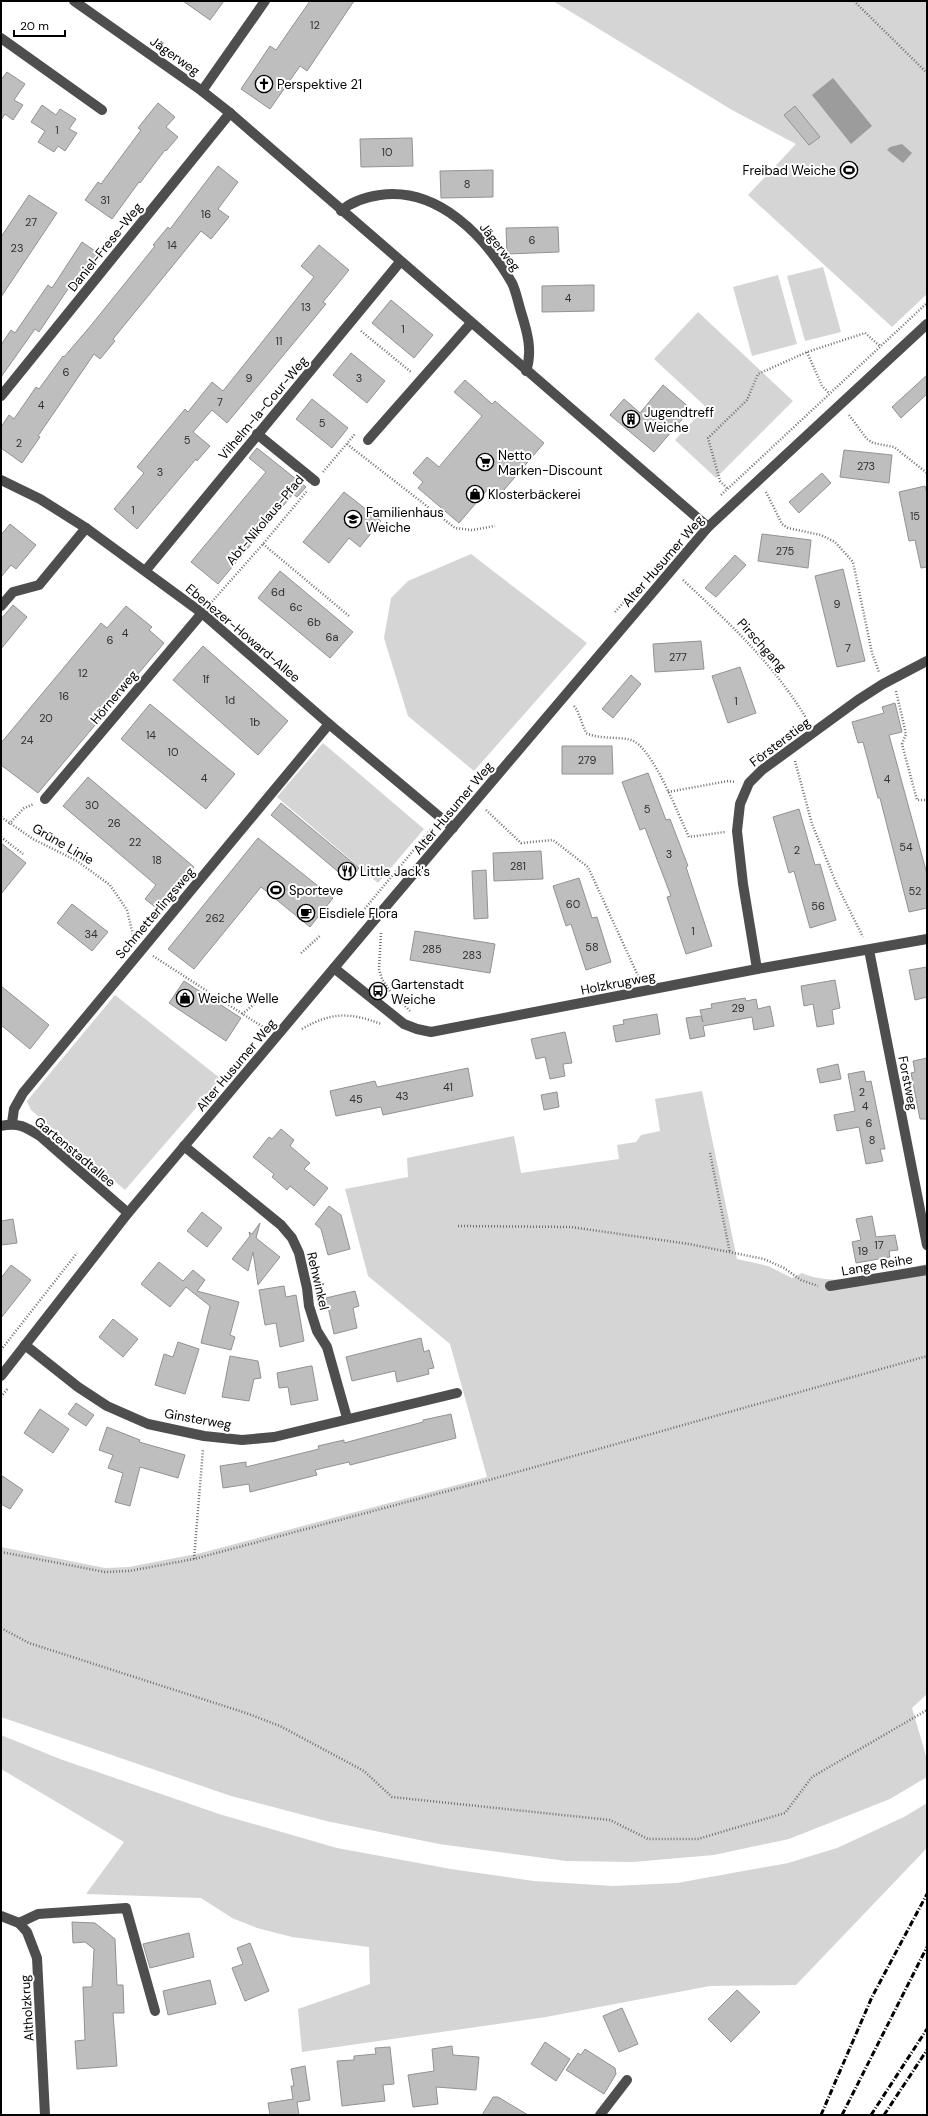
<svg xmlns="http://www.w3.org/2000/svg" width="928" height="2116" viewBox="0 0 928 2116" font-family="'DM Sans',sans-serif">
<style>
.green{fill:#d5d5d5}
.water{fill:#9c9c9c}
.building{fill:#bebebe;stroke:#929292}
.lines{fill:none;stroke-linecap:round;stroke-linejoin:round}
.path{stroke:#707070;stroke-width:2.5;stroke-dasharray:1 2;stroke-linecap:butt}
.minor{stroke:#4e4e4e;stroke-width:10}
.rail{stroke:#000;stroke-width:3;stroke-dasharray:6 2 1 2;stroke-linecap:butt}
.labels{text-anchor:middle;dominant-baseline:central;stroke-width:4;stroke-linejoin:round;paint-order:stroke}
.number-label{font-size:11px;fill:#303030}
.street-label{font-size:13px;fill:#000;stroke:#fff}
.poi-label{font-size:13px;fill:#000;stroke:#fff;text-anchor:start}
</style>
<rect width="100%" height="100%" fill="#fff"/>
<g class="green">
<path d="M553 1H927V294L892 327 748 195 796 144 732 110Z"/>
<path d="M823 267 841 332 805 341 787 276Z"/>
<path d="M778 275 797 344 752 356 733 287Z"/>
<path d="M698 312 793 401 716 478 675 440 706 407 654 359Z"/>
<path d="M471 554 587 643 474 771 408 716 384 638 391 598 408 581Z"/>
<path d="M323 743 424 829 378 883 277 797Z"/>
<path d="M115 995 221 1079 125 1190 31 1110 27 1101Z"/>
<path d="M702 1091 737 1259 768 1266 792 1278 802 1273C837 1289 890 1272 927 1264V1694L912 1708 927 1759V1777L890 1799 789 1839 714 1855 633 1862 566 1861 439 1844 326 1821 231 1796 1 1717V1547L105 1568 129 1567 201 1553 487 1477 450 1344 368 1276 345 1189 408 1177 407 1158 514 1136 521 1173 619 1159 617 1145 636 1142 641 1135 660 1131 655 1099Z"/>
<path d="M1 1735 60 1759 219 1814 337 1848 451 1869 534 1881 613 1886 677 1883 788 1863 837 1848 904 1817 927 1803V1848L796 1985 710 1986 546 2017 302 2052 298 2009 370 1984 369 1947 292 1937 257 1928 232 1918 201 1898 86 1894 124 1842 1 1769Z"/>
</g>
<g class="water">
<path d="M833 78 872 126 851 144 812 95Z"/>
<path d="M902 144 912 153 903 163 887 150 890 147Z"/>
</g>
<g class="building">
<path d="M183 1H224L210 20Z"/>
<path d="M310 1H354L307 71 300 66 270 109 241 89 270 46 276 50Z"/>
<path d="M7 72 25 84 14 100 23 105 13 120 5 114 1 120V80Z"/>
<path d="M158 103 175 117 166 127 178 137 166 151 165 150 140 183 139 182 112 219 85 200 98 182 101 184 141 130 138 128Z"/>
<path d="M42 105 56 115 60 109 76 119 69 129 77 133 65 151 58 146 54 152 38 142 45 131 31 122Z"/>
<path d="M795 106 820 137 809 145 784 115Z"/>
<path d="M412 138 413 166 361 167 360 139Z"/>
<path d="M218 166 238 182 218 209 229 217 211 239 201 231 113 339 115 341 100 359 94 354 38 436 40 437 22 463 1 448V427L9 415 14 419 36 387 39 389 63 356 64 357 93 323 155 246 153 245 168 227 170 229Z"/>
<path d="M493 170V197L441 198 440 171Z"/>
<path d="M29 195 57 213 1 297V237Z"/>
<path d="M558 227 559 252 507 254 506 228Z"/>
<path d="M82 242 98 253 73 288 70 286 39 332 35 329 1 377V345L11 330 15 333 48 285 52 288Z"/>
<path d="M319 245 349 270 323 302 326 304 227 423 212 410 193 432 210 446 197 461 196 459 137 529 114 509 144 473 137 467 185 409 188 412 212 382 223 391 314 277 301 266Z"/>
<path d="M594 285V311L542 312V286Z"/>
<path d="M391 300 433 335 414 358 372 323Z"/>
<path d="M351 353 385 381 367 403 333 375Z"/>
<path d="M927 375V394L901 418 892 407Z"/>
<path d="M465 380 492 404 495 401 544 443 498 497 488 489 459 523 418 488 423 482 413 473 427 457 439 467 482 416 454 392Z"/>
<path d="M663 385 691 409 654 452 610 415 624 399 640 413Z"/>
<path d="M312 399 348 428 332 448 296 419Z"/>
<path d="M257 448 306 487 297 497 293 494 218 584 191 562 266 472 249 458Z"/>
<path d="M844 450 892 455 889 483 840 477Z"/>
<path d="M822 473 831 483 799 513 789 502Z"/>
<path d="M925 486 927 494V567L921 568 915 540 909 541 899 492Z"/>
<path d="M344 492 381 521 360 547 349 538 329 563 303 542Z"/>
<path d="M10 524 36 545 16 569 11 565 1 577V535Z"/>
<path d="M762 534 811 540 808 568 758 561Z"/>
<path d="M735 555 746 565 716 597 705 588Z"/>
<path d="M843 569 865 661 837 667 815 576Z"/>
<path d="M280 571 353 632 330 658 258 598Z"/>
<path d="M13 605 27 617 1 649V619Z"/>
<path d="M126 606 152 627 149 630 164 643 38 793 1 765V743L101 623 107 628Z"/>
<path d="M701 641 704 669 655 672 653 644Z"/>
<path d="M203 646 288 721 258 755 173 680Z"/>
<path d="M740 667 756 713 728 723 712 676Z"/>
<path d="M631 675 641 684 613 718 602 709Z"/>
<path d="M895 703 902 732 889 735 927 874V908L909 912 880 798H878L863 742 858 743 852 722 884 713 882 707Z"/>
<path d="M150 704 235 774 206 809 121 739Z"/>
<path d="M562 746H612L613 774H562Z"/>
<path d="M648 773 666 820 670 819 688 866 686 867 712 946 686 954 667 897 671 896 645 828 640 830 622 782Z"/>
<path d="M88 777 194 867 159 910 145 899 156 885 63 806Z"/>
<path d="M281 803 359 868 349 881 271 815Z"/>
<path d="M799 809 815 865 820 864 836 920 810 928 794 871 789 873 773 817Z"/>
<path d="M258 838 333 898 310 927 261 887 194 969 168 949Z"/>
<path d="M1 843 26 863 1 894Z"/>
<path d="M541 851 543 879 494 881 493 853Z"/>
<path d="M486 870 488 918 474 919 472 871Z"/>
<path d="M579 878 592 918 597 917 611 962 586 970 571 924 566 926 553 886Z"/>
<path d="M72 904 108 932 92 951 57 923Z"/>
<path d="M415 931 495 944 490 973 410 960Z"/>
<path d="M927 967V997L915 1000 909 970Z"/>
<path d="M835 980 840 1008 832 1010 834 1024 817 1027 813 1004 804 1006 801 986Z"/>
<path d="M184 981 241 1018 226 1041 169 1003Z"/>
<path d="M1 986 49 1025 30 1049 1 1025Z"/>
<path d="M745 998 746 1001 756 999 758 1009 770 1006 774 1026 754 1030 752 1017 703 1026 705 1036 690 1039 686 1018 701 1016 703 1022 700 1010 712 1008 711 1004Z"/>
<path d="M657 1014 660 1034 616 1042 613 1026 624 1024 623 1020Z"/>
<path d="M565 1032 572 1063 563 1064 565 1076 550 1079 545 1057 536 1059 531 1039Z"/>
<path d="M927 1058V1119H920L911 1073 915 1072 913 1061Z"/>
<path d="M838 1064 841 1079 820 1083 817 1069Z"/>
<path d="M468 1068 473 1096 383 1115 381 1107 336 1116 330 1091 375 1081 377 1087Z"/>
<path d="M864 1071 866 1082 871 1081 885 1149H880L883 1161 866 1164 859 1127 837 1131 834 1115 855 1111 848 1074Z"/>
<path d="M557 1092 559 1107 544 1110 541 1095Z"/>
<path d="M281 1129 294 1140 290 1146 310 1163 304 1169 328 1188 314 1206 290 1186 287 1190 272 1177 274 1174 253 1157 269 1137 272 1139Z"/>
<path d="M329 1206 341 1215 350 1249 328 1255 321 1229 315 1224Z"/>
<path d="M202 1212 222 1228 207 1247 187 1231Z"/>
<path d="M872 1216 876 1237 895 1235 898 1250 889 1251 890 1257 856 1263 852 1242 861 1240 856 1219Z"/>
<path d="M13 1219 17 1243 1 1245V1221Z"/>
<path d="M260 1223 256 1238 280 1257 258 1285 253 1252 248 1271 232 1259 250 1236 249 1232 252 1234Z"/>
<path d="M159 1262 183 1281 193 1270 205 1280 197 1291 239 1302 230 1335 235 1337 231 1350 201 1343 210 1306 186 1287 170 1307 141 1284Z"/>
<path d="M11 1265 31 1280 1 1318V1278Z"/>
<path d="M284 1286 286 1297 296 1295 304 1341 280 1347 276 1323 265 1325 259 1290Z"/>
<path d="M355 1291 359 1306 353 1308 357 1328 334 1334 326 1298Z"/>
<path d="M113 1319 138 1339 123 1357 99 1337Z"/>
<path d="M421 1338 424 1352 429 1350 434 1368 428 1369 429 1374 397 1382 395 1371 352 1381 346 1357Z"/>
<path d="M178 1342 199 1349 185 1394 155 1385 164 1354 173 1357Z"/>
<path d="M230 1356 258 1361 261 1378 254 1379 249 1401 222 1397Z"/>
<path d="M310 1366H312L318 1400 291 1405 288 1387 279 1388 277 1373Z"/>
<path d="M76 1403 94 1415 86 1426 68 1414Z"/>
<path d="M40 1409 69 1429 53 1453 24 1433Z"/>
<path d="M451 1414 456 1438 350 1465 349 1462 315 1470 317 1475 250 1492 249 1484 223 1488 220 1466 246 1462V1467L319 1449 318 1446 344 1440V1443L423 1422V1420Z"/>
<path d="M107 1427 140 1440 139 1442 185 1455 178 1478 140 1467 130 1506 115 1502 123 1473 108 1468 113 1455 99 1450Z"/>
<path d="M1 1475 23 1490 10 1509 1 1504Z"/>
<path d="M72 1922 95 1923 115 1939 117 1985H123L124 2013H113L117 2066 77 2069 75 2041 85 2040 83 1987H92L94 1949 85 1942 73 1943Z"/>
<path d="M189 1933 194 1957 150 1968 143 1944Z"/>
<path d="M250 1943 269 1991 245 2001 232 1968 243 1964 237 1948Z"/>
<path d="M210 1980 216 2004 168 2015 163 1991Z"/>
<path d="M737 1990 760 2012 731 2042 708 2019Z"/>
<path d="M622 2008 638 2044 619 2052 603 2016Z"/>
<path d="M545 2042 570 2059 556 2081 531 2064Z"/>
<path d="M452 2046 453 2055 479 2057 476 2090 436 2087 438 2104 413 2107 408 2075 434 2071 432 2049Z"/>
<path d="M390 2047 394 2084 383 2085 385 2101 342 2106 337 2061 354 2060V2056L376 2054 375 2048Z"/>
<path d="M585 2049 615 2068 616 2074 604 2094 566 2070 578 2053 581 2055Z"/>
<path d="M305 2066 310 2100 297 2102 299 2115H270L268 2103 293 2099 291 2086H294L291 2069Z"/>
<path d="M493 2097H498L528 2115H482Z"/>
</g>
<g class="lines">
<g class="path">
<path d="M854 1 927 73"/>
<path d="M361 331 411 372"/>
<path d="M807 352 822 386 829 393"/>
<path d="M849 415 867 439 873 443 894 447 927 473"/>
<path d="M347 444 455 528 472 530 495 526"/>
<path d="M323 472 355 434"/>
<path d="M727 488 720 481 708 438 747 400 758 374 807 352 865 333 880 346"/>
<path d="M766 492 782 524 788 528 821 535 835 542 853 562 872 653 879 672"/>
<path d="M721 495 927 303"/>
<path d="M263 544 349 616"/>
<path d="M683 580C731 625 773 663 808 721"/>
<path d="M210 604 263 544 307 491"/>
<path d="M615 612 632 593"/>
<path d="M896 691 906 734 902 744 917 800H927"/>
<path d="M574 706 577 710 586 733C601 740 617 736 631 740 653 747 679 817 689 837L725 832"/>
<path d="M795 761 812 824 837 885 863 937"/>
<path d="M668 792 728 781 735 782"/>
<path d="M486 810 521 843 553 840 588 867 639 978"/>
<path d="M1 817 33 839 77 861 110 885 127 910 134 939"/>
<path d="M9 824 24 808 34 804"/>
<path d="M1 837 23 854"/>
<path d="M357 918 432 828"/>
<path d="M381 933 379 969 382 979 393 996"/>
<path d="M301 953 321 935"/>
<path d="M153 956 266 1029"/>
<path d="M403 1004 410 1011"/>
<path d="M242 1014 267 994"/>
<path d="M302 1029C331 1012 350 1012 381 1024"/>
<path d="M710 1153 730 1253"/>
<path d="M458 1226 571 1227 689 1244 764 1259 784 1268 801 1280 818 1286"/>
<path d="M1 1350 77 1253"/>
<path d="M1 1397 8 1388"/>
<path d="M1 1552 105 1572 129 1571 194 1559 489 1480 927 1356"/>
<path d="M194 1559 203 1449"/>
<path d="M1 1628 29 1643 246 1713 280 1726 364 1771 392 1797 610 1820 648 1839H698L785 1813 812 1777 927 1710"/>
</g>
<g class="minor">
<path d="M74 1 202 91 230 113 708 527"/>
<path d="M1 38 102 110"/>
<path d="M202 91 265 1"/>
<path d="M341 211C352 201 366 197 380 195 438 187 485 236 512 283 516 291 518 302 521 312 527 331 533 351 526 371"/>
<path d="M1 396 230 113"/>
<path d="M257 434 315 481"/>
<path d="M368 440 471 323"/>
<path d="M1 480 40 499 86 528 202 613 329 724 453 828"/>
<path d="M146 570 400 262"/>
<path d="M1 606 13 592 39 585 86 528"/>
<path d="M45 799 202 613"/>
<path d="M869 950 927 1245"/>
<path d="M334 968 404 1024 417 1029 431 1032 757 969 927 939"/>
<path d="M757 969 743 884 737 831 740 804 749 783 762 770 858 700 883 684 927 661"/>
<path d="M12 1123 14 1109 23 1093 329 724"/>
<path d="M1 1126C18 1122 26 1127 40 1136L128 1213"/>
<path d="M184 1146 281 1225 292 1238 299 1253 307 1288 309 1306 317 1331 327 1347 347 1418"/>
<path d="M830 1286 927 1270"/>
<path d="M25 1345 78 1387 107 1406 148 1424 204 1436 242 1440 274 1437 457 1393"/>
<path d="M1 1376 128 1213 371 924 708 527 927 324"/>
<path d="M1 1916 19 1923 27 1932 37 1958 45 2115"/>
<path d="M19 1923 38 1914 126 1908 155 2011"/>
<path d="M600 2115 627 2080"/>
</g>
<g class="rail">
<path d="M821 2115 872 1997 927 1894"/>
<path d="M842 2115 927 1947"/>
<path d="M871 2115 927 2029"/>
<path d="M884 2115 927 2050"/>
</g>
</g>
<defs>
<symbol id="church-ring" viewBox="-11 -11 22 22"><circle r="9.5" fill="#fff" stroke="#000" stroke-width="1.5"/><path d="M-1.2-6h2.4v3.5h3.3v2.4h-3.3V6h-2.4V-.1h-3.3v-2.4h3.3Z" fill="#000"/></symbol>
<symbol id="stadium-ring" viewBox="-11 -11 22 22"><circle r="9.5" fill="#fff" stroke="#000" stroke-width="1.5"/><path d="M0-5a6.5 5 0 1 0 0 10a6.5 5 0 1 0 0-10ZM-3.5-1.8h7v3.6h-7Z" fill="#000"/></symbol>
<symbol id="building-ring" viewBox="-11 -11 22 22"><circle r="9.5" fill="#fff" stroke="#000" stroke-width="1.5"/><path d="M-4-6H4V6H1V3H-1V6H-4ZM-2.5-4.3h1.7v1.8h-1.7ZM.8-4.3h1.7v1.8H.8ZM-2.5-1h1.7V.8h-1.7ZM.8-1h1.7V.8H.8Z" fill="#000"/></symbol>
<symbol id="supermarket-ring" viewBox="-11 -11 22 22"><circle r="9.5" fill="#fff" stroke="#000" stroke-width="1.5"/><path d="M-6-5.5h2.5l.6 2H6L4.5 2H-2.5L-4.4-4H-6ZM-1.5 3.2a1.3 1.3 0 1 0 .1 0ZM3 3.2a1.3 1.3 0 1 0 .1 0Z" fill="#000"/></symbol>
<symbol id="shop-ring" viewBox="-11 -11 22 22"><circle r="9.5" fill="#fff" stroke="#000" stroke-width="1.5"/><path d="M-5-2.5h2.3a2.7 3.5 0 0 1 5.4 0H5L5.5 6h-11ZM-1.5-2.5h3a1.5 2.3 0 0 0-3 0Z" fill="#000"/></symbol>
<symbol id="school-ring" viewBox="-11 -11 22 22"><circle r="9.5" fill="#fff" stroke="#000" stroke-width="1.5"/><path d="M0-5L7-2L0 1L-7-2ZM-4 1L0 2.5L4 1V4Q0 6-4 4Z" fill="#000"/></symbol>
<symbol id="restaurant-ring" viewBox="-11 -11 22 22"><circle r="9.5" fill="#fff" stroke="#000" stroke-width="1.5"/><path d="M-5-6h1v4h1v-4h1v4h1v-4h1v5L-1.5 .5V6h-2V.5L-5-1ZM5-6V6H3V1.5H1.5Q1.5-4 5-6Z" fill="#000"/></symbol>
<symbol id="cafe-ring" viewBox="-11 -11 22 22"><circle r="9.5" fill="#fff" stroke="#000" stroke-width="1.5"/><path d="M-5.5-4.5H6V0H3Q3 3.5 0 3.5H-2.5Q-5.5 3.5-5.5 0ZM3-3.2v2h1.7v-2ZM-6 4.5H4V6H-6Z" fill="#000"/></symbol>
<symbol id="bus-ring" viewBox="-11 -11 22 22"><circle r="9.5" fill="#fff" stroke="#000" stroke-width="1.5"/><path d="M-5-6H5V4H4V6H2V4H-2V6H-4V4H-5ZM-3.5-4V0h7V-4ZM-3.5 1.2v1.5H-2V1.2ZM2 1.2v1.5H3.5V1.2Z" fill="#000"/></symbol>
</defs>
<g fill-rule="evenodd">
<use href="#church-ring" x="254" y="74" width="20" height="20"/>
<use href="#stadium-ring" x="839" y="160" width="20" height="20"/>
<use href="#building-ring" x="621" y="409" width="20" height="20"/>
<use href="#supermarket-ring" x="475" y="452" width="20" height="20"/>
<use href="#shop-ring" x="465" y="484" width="20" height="20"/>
<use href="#school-ring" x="343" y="509" width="20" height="20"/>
<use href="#restaurant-ring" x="337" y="861" width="20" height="20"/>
<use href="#stadium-ring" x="266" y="880" width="20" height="20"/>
<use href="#cafe-ring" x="296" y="903" width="20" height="20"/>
<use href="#bus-ring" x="368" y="981" width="20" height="20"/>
<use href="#shop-ring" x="175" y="988" width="20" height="20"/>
</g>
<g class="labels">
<g class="number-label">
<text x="315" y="25">12</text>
<text x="57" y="130">1</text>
<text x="387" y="152">10</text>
<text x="467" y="184">8</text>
<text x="105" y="200">31</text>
<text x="206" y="214">16</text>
<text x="31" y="222">27</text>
<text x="532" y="240">6</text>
<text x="172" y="245">14</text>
<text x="17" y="248">23</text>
<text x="568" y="298">4</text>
<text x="306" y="307">13</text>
<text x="403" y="329">1</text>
<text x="279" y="341">11</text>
<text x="66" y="372">6</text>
<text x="249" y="378">9</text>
<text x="359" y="378">3</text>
<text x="220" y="402">7</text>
<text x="41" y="405">4</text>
<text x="322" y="423">5</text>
<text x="187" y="440">5</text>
<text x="19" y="443">2</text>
<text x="866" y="466">273</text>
<text x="160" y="472">3</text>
<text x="133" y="510">1</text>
<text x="915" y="516">15</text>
<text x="785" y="551">275</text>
<text x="278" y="592">6d</text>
<text x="837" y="604">9</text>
<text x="296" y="607">6c</text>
<text x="314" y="622">6b</text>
<text x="125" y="633">4</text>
<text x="332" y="637">6a</text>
<text x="110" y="640">6</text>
<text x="848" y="648">7</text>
<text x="678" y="657">277</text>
<text x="83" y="673">12</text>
<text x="206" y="679">1f</text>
<text x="64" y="696">16</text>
<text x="230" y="700">1d</text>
<text x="736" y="701">1</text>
<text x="46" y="718">20</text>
<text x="255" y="722">1b</text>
<text x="151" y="735">14</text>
<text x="27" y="740">24</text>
<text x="173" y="752">10</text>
<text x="587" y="760">279</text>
<text x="204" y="778">4</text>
<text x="887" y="779">4</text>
<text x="92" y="805">30</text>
<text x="647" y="809">5</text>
<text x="114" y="823">26</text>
<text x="135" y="842">22</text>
<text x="906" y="847">54</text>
<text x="797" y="850">2</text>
<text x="669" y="854">3</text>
<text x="157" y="860">18</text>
<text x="518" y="866">281</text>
<text x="915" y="891">52</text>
<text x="573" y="904">60</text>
<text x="818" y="906">56</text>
<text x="215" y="918">262</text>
<text x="693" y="931">1</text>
<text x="91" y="934">34</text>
<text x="592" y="947">58</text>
<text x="432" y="949">285</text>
<text x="472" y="955">283</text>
<text x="738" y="1008">29</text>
<text x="448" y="1087">41</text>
<text x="862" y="1092">2</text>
<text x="402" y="1096">43</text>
<text x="356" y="1099">45</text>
<text x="865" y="1106">4</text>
<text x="869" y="1123">6</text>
<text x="872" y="1140">8</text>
<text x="879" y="1245">17</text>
<text x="863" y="1251">19</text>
</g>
<g class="street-label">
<text transform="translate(175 56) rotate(35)">Jägerweg</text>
<text transform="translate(105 247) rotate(-51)">Daniel-Frese-Weg</text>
<text transform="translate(500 247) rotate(52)">Jägerweg</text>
<text transform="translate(263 408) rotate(-50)">Vilhelm-la-Cour-Weg</text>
<text transform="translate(265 520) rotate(-50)">Abt-Nikolaus-Pfad</text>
<text transform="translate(663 561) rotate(-49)">Alter Husumer Weg</text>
<text transform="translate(243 633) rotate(40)">Ebenezer-Howard-Allee</text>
<text transform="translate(762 645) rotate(48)">Pirschgang</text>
<text transform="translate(114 697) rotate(-50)">Hörnerweg</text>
<text transform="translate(780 742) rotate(-37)">Försterstieg</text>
<text transform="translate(453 808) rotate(-50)">Alter Husumer Weg</text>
<text transform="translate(63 844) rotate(30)">Grüne Linie</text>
<text transform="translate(155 913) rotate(-50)">Schmetterlingsweg</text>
<text transform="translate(618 983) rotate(-11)">Holzkrugweg</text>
<text transform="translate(236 1065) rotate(-50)">Alter Husumer Weg</text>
<text transform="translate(908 1083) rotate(79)">Forstweg</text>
<text transform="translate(75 1152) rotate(40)">Gartenstadtallee</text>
<text transform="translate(877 1265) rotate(-10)">Lange Reihe</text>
<text transform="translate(318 1281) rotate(77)">Rehwinkel</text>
<text transform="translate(198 1419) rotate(10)">Ginsterweg</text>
<text transform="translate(27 2008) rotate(-94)">Altholzkrug</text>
</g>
<g class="poi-label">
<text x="277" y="84">Perspektive 21</text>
<text x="836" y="170" text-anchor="end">Freibad Weiche</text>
<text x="644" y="412">Jugendtreff<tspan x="644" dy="15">Weiche</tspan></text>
<text x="498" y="455">Netto<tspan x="498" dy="15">Marken-Discount</tspan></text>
<text x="488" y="494">Klosterbäckerei</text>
<text x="366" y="512">Familienhaus<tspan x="366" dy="15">Weiche</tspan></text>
<text x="360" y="871">Little Jack's</text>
<text x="289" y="890">Sporteve</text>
<text x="319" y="913">Eisdiele Flora</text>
<text x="391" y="984">Gartenstadt<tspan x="391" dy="15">Weiche</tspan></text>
<text x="198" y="998">Weiche Welle</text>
</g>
</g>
<rect width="928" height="2116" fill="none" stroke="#000000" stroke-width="4"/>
<path d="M14 30v6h51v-6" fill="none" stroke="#000000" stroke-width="2"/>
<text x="20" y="30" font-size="12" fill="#000000" stroke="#ffffff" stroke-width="3" paint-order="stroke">20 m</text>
</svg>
